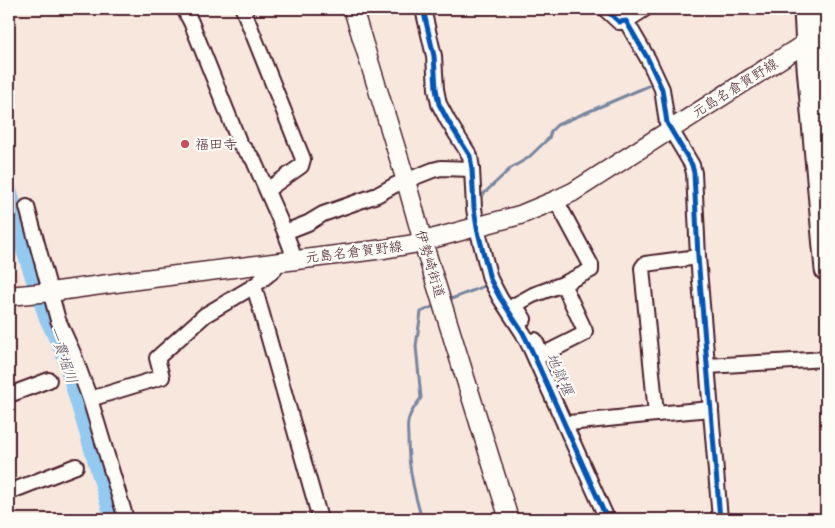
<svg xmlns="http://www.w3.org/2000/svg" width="835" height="528" viewBox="0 0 835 528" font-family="Sriracha,'Klee One',sans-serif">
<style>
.built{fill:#f4d8cb}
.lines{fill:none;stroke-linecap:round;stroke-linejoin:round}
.stream{stroke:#7586a2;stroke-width:3}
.river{stroke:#92caf1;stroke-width:18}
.minor-casing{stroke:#4a1f2b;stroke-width:18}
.major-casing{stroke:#4a1f2b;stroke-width:21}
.highway-casing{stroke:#4a1f2b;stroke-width:25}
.minor{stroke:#fdfcf7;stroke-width:14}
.major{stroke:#fdfcf7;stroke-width:18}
.highway{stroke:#fdfcf7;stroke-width:21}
.cycleway-casing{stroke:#fdfcf7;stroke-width:8}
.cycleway{stroke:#0057b8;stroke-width:5}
.poi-dot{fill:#d1495b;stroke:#fdfcf7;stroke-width:2}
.labels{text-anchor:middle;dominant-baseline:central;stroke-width:4.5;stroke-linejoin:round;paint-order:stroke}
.street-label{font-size:14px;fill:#4a1f2b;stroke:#fdfcf7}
.poi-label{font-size:14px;fill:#4a1f2b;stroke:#fdfcf7;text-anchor:start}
.water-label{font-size:15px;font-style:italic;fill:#605266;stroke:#fdfcf7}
</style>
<rect width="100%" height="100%" fill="#f8e7dd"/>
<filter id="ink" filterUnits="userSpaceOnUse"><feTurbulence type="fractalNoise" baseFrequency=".02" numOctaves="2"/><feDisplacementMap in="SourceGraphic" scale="10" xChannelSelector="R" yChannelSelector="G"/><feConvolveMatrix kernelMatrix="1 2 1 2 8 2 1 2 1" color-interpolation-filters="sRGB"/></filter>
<g filter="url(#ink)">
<path class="built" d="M9 237 22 290 9 291Z"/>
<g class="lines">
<g class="stream">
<path d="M479 198 511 168 528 158 549 138 551 131 557 125 653 84 652 82"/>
<path d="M446 301 482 287 489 283"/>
<path d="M422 519C414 493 408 465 408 438 408 433 407 427 408 422 409 413 416 405 421 398L416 346 421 312 436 305"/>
</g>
<path class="river" d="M9 193 25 250 48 318 64 352 114 519"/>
<defs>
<g id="minor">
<path d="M184 9 191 22 240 144 253 159 285 232 291 248 294 260"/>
<path d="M243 9 303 159 301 166 267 190"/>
<path d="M423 9 434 56 436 89 439 104 448 121 470 156 472 169 474 208 477 228 490 279 500 298 523 333 531 349 607 519"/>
<path d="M605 9 619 22 626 21 648 59 662 89 667 123 692 165 694 173 698 257 720 519"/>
<path d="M626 21 645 9"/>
<path d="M27 207 58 320 73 353 90 399 126 519"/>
<path d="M285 232 308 223 323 214 377 195 395 185 433 170 441 168 472 169"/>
<path d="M254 286 320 519"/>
<path d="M524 319 515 305 533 295 563 284 591 270V265L556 200"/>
<path d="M535 340 542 355 584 334 585 331 563 284"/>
<path d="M708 366 826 359"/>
<path d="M9 395 49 380"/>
<path d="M90 399 162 377 157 358 205 315 254 286 274 270 277 262"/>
<path d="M656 414 642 268 645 264 698 257"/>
<path d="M565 425 569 423 656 414 711 409"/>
<path d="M9 492 76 466"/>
</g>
<g id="major">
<path d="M353 9 406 181 423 242 509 519"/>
<path d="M9 296 51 292 137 280 384 249 413 244 520 215 556 200 573 192 815 37"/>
</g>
<g id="highway">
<path d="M805 9 808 67 826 270"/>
<path d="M819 9 826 101"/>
</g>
</defs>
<use href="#minor" class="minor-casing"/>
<use href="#major" class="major-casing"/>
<use href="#highway" class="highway-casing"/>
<use href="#minor" class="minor"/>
<use href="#major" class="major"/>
<use href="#highway" class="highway"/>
<defs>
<g id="cycleway">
<path d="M423 9 434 56 436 89 439 104 448 121 470 156 472 169 474 208 477 228 490 279 500 298 523 333 531 349 607 519"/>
<path d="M605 9 619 22 626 21 648 59 662 89 667 123 692 165 694 173 698 257 720 519"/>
</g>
</defs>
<use href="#cycleway" class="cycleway-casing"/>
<use href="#cycleway" class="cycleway"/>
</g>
</g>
<circle class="poi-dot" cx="185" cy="144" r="5"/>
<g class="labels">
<g class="street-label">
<text transform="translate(735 88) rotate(-32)">元島名倉賀野線</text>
<text transform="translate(354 252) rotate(-7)">元島名倉賀野線</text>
<text transform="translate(430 264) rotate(73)">伊勢崎街道</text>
</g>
<g class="poi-label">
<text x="195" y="144">福田寺</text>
</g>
<g class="water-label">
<text transform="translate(63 355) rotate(71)">一貫堀川</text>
<text transform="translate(560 374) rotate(66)">地獄堰</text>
</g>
</g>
<rect width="835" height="528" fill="none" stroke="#fdfcf7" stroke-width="30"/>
<rect x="15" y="15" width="805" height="498" fill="none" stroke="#4a1f2b" stroke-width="2" filter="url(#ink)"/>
</svg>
